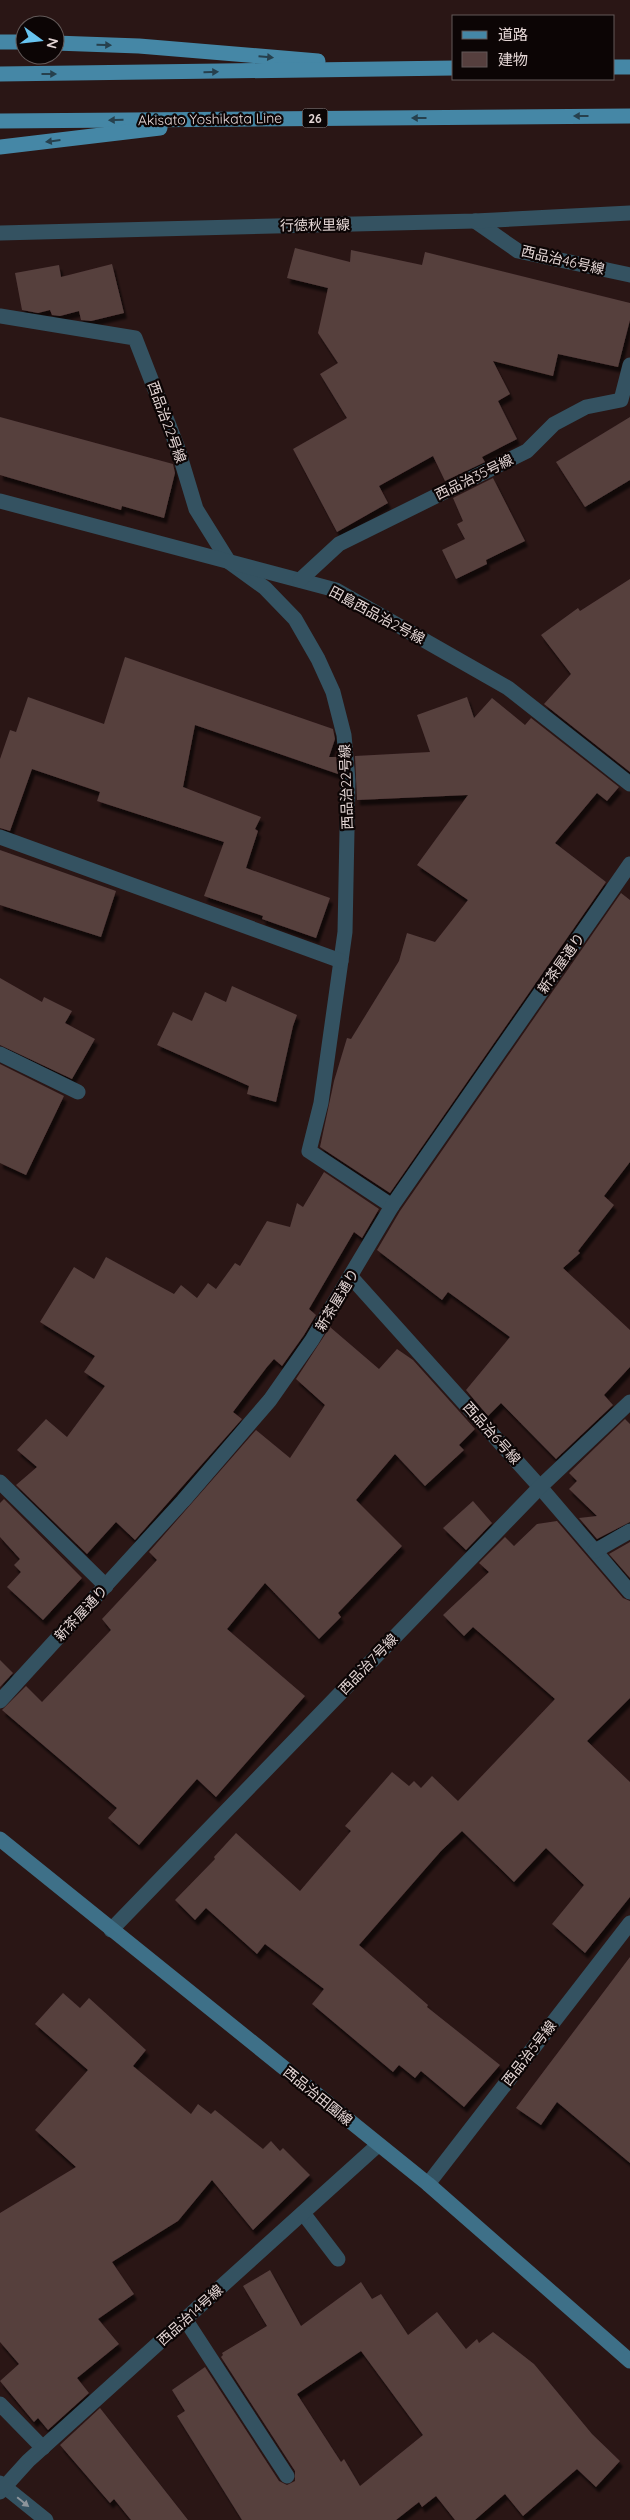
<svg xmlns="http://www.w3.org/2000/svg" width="630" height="2520" viewBox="0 0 630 2520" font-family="Quicksand,'Noto Sans JP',sans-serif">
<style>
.building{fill:#563f3e;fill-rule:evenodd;filter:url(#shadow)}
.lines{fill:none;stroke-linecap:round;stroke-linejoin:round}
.lane{stroke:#345261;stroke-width:15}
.street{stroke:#345261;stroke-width:15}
.secondary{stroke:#3e7088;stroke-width:15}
.primary{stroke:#4587a6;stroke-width:15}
.oneway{fill:#26404d}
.oneway2{fill:#8c949b}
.labels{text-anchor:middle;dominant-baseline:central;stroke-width:4.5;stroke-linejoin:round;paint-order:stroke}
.shield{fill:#0c0505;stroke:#a39797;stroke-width:1}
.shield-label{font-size:12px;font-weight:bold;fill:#e4d6d5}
.street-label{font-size:14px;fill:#e4d6d5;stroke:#0c0505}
</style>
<defs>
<filter id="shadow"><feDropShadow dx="3" dy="5.5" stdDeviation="1" flood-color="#0009"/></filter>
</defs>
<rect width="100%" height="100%" fill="#2a1615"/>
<g class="building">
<path d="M295 248 350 262 351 250 422 265 425 252 630 303V320L618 367 558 354 553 376 493 361 510 394 498 401 517 439 482 457 485 462 445 481 433 456 379 486 388 503 337 532 293 449 347 418 320 374 338 363 318 333 328 288 287 278Z"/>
<path d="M112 264 124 313 91 321 81 320 79 311 60 316 52 315 50 310 38 313 22 310 15 273 59 265 61 277Z"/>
<path d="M0 417 173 464 175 473 164 518 122 506 121 510 0 475Z"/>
<path d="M630 417V480L585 507 556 462Z"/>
<path d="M493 478 525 541 486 560 487 564 456 579 442 550 465 539 457 524 463 521 453 498Z"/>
<path d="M630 579V772L544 704 571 674 541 635 578 608 580 611Z"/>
<path d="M125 657 333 729 335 739 329 757H336L338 774 195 725 183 787 261 817 255 829 258 831 246 868 330 898 316 938 262 919 263 916 204 896 224 842 97 801 100 792 32 769 10 831 0 828V759L10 730 16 732 28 697 104 724Z"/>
<path d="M467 697 474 718 492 698 525 725 531 718 619 787 607 801 597 793 555 843 606 882 390 1193 320 1147 334 1081 347 1038 351 1039 399 961 407 933 435 942 468 900 417 865 468 795 357 800 355 756 430 752 417 715Z"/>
<path d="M0 850 116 891 101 937 0 905Z"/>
<path d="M621 893 630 900V1162L604 1196 614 1205 578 1251 580 1253 563 1268 630 1330V1367L604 1395 613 1405 556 1459 501 1403 488 1416 466 1390 510 1337 448 1292 442 1300 377 1250 400 1211Z"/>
<path d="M0 978 42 1002 44 997 72 1011 65 1023 95 1039 72 1079 0 1045Z"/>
<path d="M232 986 297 1015 293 1026 276 1102 247 1094 249 1086 157 1045 173 1012 192 1021 205 992 226 1002Z"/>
<path d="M0 1064 64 1096 26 1175 0 1163Z"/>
<path d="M324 1172 379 1209 362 1238 354 1232 309 1309 316 1315 304 1335 282 1366 274 1359 267 1367 233 1412 242 1419 135 1540 116 1522 87 1554 16 1485 37 1467 17 1450 46 1419 67 1437 105 1386 84 1372 95 1356 40 1322 74 1267 94 1279 106 1257 174 1294 181 1285 197 1298 208 1283 216 1289 235 1263 240 1266 267 1221 290 1227 297 1203 303 1207Z"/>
<path d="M330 1327 379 1369 397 1349 413 1360 475 1429 459 1445 464 1450 425 1486 395 1454 356 1500 402 1546 338 1613 341 1617 319 1639 265 1583 227 1629 305 1696 216 1797 197 1779 139 1845 108 1818 117 1808 2 1710 26 1686 42 1702 111 1630 102 1619 157 1560 149 1552 256 1430 290 1458 325 1405 296 1379Z"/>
<path d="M625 1419 630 1424V1522L597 1539 579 1518 597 1516 569 1489 577 1481 569 1473Z"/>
<path d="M4 1499 82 1578 43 1620 7 1587 21 1572 14 1565 20 1559 0 1537V1503Z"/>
<path d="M473 1501 492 1523 466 1550 443 1528Z"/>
<path d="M557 1521 623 1598 630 1601V1698L587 1741 630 1782V1897L585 1953 552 1924 584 1885 546 1848 514 1882 462 1831 441 1851 359 1945 428 2005 427 2007 500 2065 464 2107 421 2071 415 2078 399 2065 393 2072 312 2004 324 1989 265 1944 257 1954 206 1908 195 1920 175 1900 215 1859 214 1857 236 1833 300 1891 351 1831 345 1826 392 1772 409 1786 414 1781 421 1788 432 1776 458 1801 555 1699 473 1627 464 1636 443 1615 489 1572 479 1563 505 1537 514 1546 537 1524Z"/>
<path d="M630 1542V1578L609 1554Z"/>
<path d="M0 1660 13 1673 0 1687Z"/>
<path d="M630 1957V2163L557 2102 541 2125 516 2108Z"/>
<path d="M63 1993 80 2008 89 1998 146 2050 133 2066 191 2114 198 2104 211 2114 215 2110 263 2149 271 2141 280 2151 283 2148 310 2175 253 2230 212 2180 178 2221 112 2262 134 2294 98 2319 119 2344 77 2378 89 2393 48 2430 38 2418 34 2422 0 2381 19 2364 0 2342V2213L76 2167 35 2130 88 2070 35 2024Z"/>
<path d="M270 2270 301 2326 361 2282 372 2299 381 2294 408 2335 437 2312 466 2349 477 2339 479 2343 493 2332 534 2364 592 2434 620 2461 596 2487 577 2469 523 2516 505 2494 475 2520H455L436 2496 422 2507 419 2502 396 2520H242L177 2416 185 2411 172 2390 205 2367 279 2481 287 2485 295 2481V2471L221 2357 223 2355 222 2353 267 2326 243 2286ZM361 2351 423 2435 360 2486 344 2459 341 2462 297 2394Z"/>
<path d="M100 2408 188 2520H131L114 2499 110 2503 60 2445Z"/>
</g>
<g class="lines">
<g class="lane">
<path d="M0 1054 78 1092"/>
<path d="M0 1482 106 1586"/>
<path d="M185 2319 287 2476"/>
</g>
<g class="street">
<path d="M475 221 518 251 630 275"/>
<path d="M0 233 475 221 630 213"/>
<path d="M0 316 135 338 177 446 196 509 229 562 265 588 295 619 318 659 333 692 344 735 348 780 345 932 321 1103 309 1151 392 1206"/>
<path d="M0 501 336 590 508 688 630 784"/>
<path d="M300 580 339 544 527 451 554 424 586 407 621 400 630 365"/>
<path d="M0 837 341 961"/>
<path d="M351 1277 540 1487 630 1592"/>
<path d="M595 1551 630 1531"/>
<path d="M0 1701 183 1501 270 1400 312 1340 392 1206 630 864"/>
<path d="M111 1930 540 1487 630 1402"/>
<path d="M428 2184 630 1923"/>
<path d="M303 2213 338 2259"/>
<path d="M0 2404 43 2448"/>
<path d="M0 2483 46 2520"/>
<path d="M0 2492 28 2461 378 2145"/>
</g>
<path class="secondary" d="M0 1839 428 2184 630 2361"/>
<g class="primary">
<path d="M0 42H25"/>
<path d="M55 43 139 46 318 61"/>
<path d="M614 67H630"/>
<path d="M0 74 454 68"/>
<path d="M0 121 630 116"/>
<path d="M0 147 160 128"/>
</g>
</g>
<defs><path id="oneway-solid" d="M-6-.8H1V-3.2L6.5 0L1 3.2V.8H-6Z" transform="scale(1.25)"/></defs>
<g class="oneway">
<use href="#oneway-solid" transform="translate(104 45) rotate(2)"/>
<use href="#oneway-solid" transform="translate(266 57) rotate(5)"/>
<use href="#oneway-solid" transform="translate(211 72) rotate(-1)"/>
<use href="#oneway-solid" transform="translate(49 74)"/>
<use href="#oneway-solid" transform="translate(581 116) rotate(180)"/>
<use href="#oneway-solid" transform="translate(419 118) rotate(180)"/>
<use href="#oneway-solid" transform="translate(116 120) rotate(179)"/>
<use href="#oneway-solid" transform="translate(53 141) rotate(173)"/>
</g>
<use class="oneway2" href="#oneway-solid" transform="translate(23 2502) rotate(39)"/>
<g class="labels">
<rect class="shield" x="302.5" y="108.5" width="25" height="19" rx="4"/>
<g class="shield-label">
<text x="315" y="118">26</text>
</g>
<g class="street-label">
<text transform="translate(210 119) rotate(-1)">Akisato Yoshikata Line</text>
<text transform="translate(315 225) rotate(-1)">行徳秋里線</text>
<text transform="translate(563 260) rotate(13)">西品治46号線</text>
<text transform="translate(167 422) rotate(70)">西品治22号線</text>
<text transform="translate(474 477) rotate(-26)">西品治35号線</text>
<text transform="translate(377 615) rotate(28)">田島西品治2号線</text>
<text transform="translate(346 787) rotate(-92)">西品治22号線</text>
<text transform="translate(561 963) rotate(-55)">新茶屋通り</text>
<text transform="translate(337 1300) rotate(-59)">新茶屋通り</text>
<text transform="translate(492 1433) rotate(48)">西品治6号線</text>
<text transform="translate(81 1613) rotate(-47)">新茶屋通り</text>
<text transform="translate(368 1664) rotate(-46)">西品治7号線</text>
<text transform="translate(529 2053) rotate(-52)">西品治5号線</text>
<text transform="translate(318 2096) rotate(39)">西品治田園線</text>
<text transform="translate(190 2315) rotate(-42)">西品治14号線</text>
</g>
</g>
<rect x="452" y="15" width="162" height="65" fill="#0c0505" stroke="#625958"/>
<rect x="462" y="31" width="25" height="8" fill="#4587a6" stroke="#625958"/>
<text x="498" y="40" font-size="15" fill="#e4d6d5">道路</text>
<rect x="462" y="52" width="25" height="15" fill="#563f3e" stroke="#625958"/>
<text x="498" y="65" font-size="15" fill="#e4d6d5">建物</text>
<g transform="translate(40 40) rotate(105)"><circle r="24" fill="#0c0505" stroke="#625958"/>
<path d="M0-4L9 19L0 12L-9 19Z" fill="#68c4f0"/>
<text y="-8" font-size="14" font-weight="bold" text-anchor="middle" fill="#e4d6d5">N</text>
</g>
</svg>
